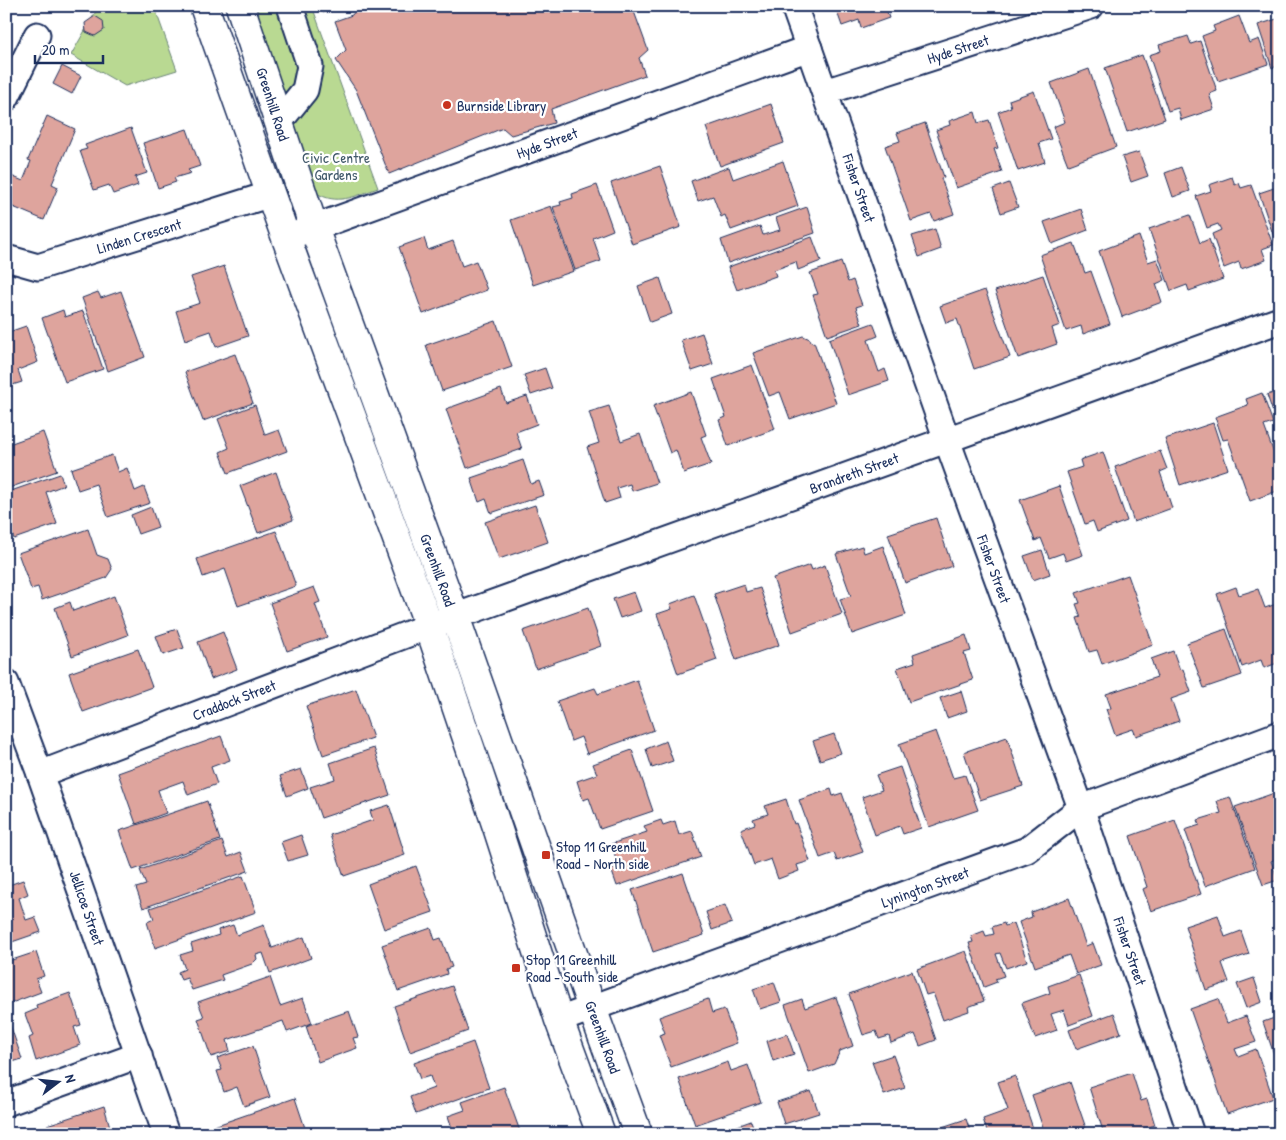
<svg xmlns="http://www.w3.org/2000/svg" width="1286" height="1140" viewBox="0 0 1286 1140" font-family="'Patrick Hand',sans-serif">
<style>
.green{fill:#b9d992;stroke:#6a8478}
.building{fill:#dea49d;stroke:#1b2f5e}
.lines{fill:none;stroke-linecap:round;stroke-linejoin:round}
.minor-casing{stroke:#1b2f5e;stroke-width:29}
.major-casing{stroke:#1b2f5e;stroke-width:31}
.minor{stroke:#fff;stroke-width:25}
.major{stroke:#fff;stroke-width:28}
.poi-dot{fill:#c8321e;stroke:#fff;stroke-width:2}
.labels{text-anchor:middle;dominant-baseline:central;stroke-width:4.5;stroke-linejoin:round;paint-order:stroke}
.street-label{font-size:15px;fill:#1b2f5e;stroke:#fff}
.poi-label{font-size:15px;fill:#1b2f5e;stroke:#fff;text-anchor:start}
.park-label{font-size:15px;fill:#425a6b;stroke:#fff}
</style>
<rect width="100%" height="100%" fill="#fff"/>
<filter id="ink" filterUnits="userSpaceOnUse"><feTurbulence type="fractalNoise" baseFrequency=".02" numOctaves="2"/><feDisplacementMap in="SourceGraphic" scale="10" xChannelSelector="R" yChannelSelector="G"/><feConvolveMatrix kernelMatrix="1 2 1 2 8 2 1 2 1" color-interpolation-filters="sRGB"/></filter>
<g filter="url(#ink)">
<g class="green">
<path d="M99 6H154L177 70 125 86 71 55Z"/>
<path d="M253 6H312L378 188C358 195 340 205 320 195 316 193 312 187 309 184Z"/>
</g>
<g class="building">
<path d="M320 6H344L323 13Z"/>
<path d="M359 6H632L648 50 639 58 645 75 551 109 554 123 511 135 503 128 389 174 356 90 336 60 346 50 335 21 352 15Z"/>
<path d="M835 6H885L889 18 861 28 859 20 842 26Z"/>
<path d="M894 6H910L896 11Z"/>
<path d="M95 16 103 21 104 30 95 36 86 32 85 23Z"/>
<path d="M1239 16 1249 43 1259 39 1268 64 1218 81 1202 36 1215 31 1213 26Z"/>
<path d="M1280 18V65L1272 68 1258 25Z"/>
<path d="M1188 36 1191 44 1200 41 1217 91 1209 94 1214 109 1181 120 1178 108 1168 111 1149 55 1161 51 1159 45Z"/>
<path d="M1142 55 1165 119 1127 132 1105 68Z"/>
<path d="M62 66 81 76 72 94 53 84Z"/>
<path d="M1089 69 1116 147 1068 165 1053 127 1065 122 1051 83Z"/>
<path d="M1034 91 1051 139 1039 143 1045 162 1018 171 998 112 1011 107 1009 100Z"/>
<path d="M771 104 784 143 720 166 706 127Z"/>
<path d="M975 112 978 123 989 120 998 148 994 149 1002 172 956 188 936 130 950 125 949 121Z"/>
<path d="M47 116 75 129 52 184 58 187 44 220 6 204V182L9 175 23 181 31 161 28 160Z"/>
<path d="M925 123 944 177 941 178 954 214 934 221 931 214 911 221 885 146 900 141 897 133Z"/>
<path d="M131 128 147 173 135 177 138 185 113 194 109 185 94 190 80 151 87 149 85 145Z"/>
<path d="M187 129 200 166 188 170 191 173 174 178 176 182 158 188 143 143Z"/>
<path d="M1139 152 1148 176 1131 182 1122 157Z"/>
<path d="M783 161 798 206 731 230 725 215 721 217 713 196 698 201 691 181 729 167 733 179Z"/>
<path d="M660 166 681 227 632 244 611 183Z"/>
<path d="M1181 167 1190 191 1173 197 1165 173Z"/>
<path d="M1232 177 1235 185 1239 183 1241 188 1251 185 1273 245 1262 249 1266 260 1241 269 1239 262 1224 268 1212 234 1221 230 1218 224 1207 228 1196 196 1211 191 1209 185Z"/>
<path d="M1009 183 1018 207 1001 213 993 189Z"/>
<path d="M597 185 613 230 593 238 601 261 575 270 553 207 561 205 560 202 573 198 572 194Z"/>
<path d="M1280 186V249H1278L1259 193Z"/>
<path d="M551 206 574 271 533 285 511 220Z"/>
<path d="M807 207 815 233 728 263 721 240 760 226 763 235 780 230 776 218Z"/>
<path d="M1081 209 1088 230 1052 244 1044 222Z"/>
<path d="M1190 215 1200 243 1209 239 1223 279 1189 291 1187 285 1171 291 1149 229Z"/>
<path d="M935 229 941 249 919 257 912 236Z"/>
<path d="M1139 236 1148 262 1157 259 1165 280 1156 284 1162 302 1122 317 1099 251Z"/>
<path d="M812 237 821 261 798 270 796 262 774 270 776 276 737 290 728 267Z"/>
<path d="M424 238 428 250 453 241 462 266 476 261 487 290 423 314 399 247Z"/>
<path d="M1074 243 1085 273 1091 271 1110 324 1083 334 1081 326 1066 331 1040 255Z"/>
<path d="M841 262 848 282 853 280 862 305 856 307 862 324 827 336 813 295 818 294 810 273Z"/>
<path d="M224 266 248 336 216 347 211 331 185 340 176 311 200 303 191 277Z"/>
<path d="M1043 275 1060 325 1052 328 1057 344 1018 358 995 291Z"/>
<path d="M660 278 672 314 650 322 638 286Z"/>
<path d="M985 290 1010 357 974 369 957 319 946 323 940 306Z"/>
<path d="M121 291 145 357 108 371 82 298 98 292 101 298Z"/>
<path d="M63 310 65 317 83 311 103 369 65 382 42 318Z"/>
<path d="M496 321 512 367 442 391 426 345Z"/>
<path d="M873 323 878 336 868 340 879 372 885 369 889 381 848 395 829 339Z"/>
<path d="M26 326 38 362 18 370 22 382 6 387V333Z"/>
<path d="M702 333 713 364 692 371 681 340Z"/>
<path d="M803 336 810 339 812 343 814 342 836 403 790 419 780 392 769 396 753 353Z"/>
<path d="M235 354 253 403 203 421 185 372Z"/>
<path d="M752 365 775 429 728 446 719 420 726 417 713 379Z"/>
<path d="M545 368 552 388 531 395 524 375Z"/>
<path d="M501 389 506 403 527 396 537 424 516 432 522 449 467 468 446 409Z"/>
<path d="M1280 391V433L1267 395Z"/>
<path d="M691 392 706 435 701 437 711 464 684 473 676 450 670 453 653 406Z"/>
<path d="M1262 393 1273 423 1264 426 1280 470V490L1250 501 1228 439 1223 440 1215 417 1248 405 1246 399Z"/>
<path d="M255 405 265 435 279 430 287 451 228 473 220 452 229 448 218 419Z"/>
<path d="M609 406 621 441 640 434 657 483 632 491 630 484 617 488 620 498 605 503 587 447 599 443 589 412Z"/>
<path d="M1213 423 1228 469 1180 485 1165 439Z"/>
<path d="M43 432 57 471 6 489V445Z"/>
<path d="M1160 451 1167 469 1160 472 1172 508 1134 522 1115 467Z"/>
<path d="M1103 452 1127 521 1097 532 1093 521 1085 524 1067 472 1082 467 1080 460Z"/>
<path d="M112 455 118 472 127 468 135 491 144 487 150 503 108 517 96 484 78 490 71 469Z"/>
<path d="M523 460 531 484 539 481 544 495 491 513 486 499 479 502 471 478Z"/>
<path d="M276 472 293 520 258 533 240 486Z"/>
<path d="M60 474 64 485 46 492 57 524 14 539 6 517V503L11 501 8 492Z"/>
<path d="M1059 486 1083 555 1066 561 1063 553 1049 558 1041 538 1035 541 1020 500Z"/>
<path d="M535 505 548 542 499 559 485 522Z"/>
<path d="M151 507 158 527 138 534 131 515Z"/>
<path d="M936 518 952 566 905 583 888 534Z"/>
<path d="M88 529 97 555 108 559 112 569 106 578 42 600 38 587 31 589 18 553Z"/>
<path d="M276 531 296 586 238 606 225 569 203 577 197 559Z"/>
<path d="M862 546 864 553 883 546 906 615 852 634 840 599 851 596 836 554Z"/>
<path d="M1042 550 1050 574 1033 580 1024 556Z"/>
<path d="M810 565 812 570 825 565 842 614 792 632 773 578Z"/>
<path d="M1128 575 1153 645 1102 664 1097 650 1089 652 1077 618 1081 617 1076 604 1080 603 1076 593Z"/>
<path d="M744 584 746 592 760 588 779 645 736 660 714 594Z"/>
<path d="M314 587 320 602 315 604 327 637 287 651 270 603Z"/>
<path d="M1236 587 1239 595 1258 589 1265 608 1279 603 1280 662 1264 668 1261 660 1242 667 1217 594Z"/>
<path d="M634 592 641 611 620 618 613 599Z"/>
<path d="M694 595 717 660 678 674 657 614 672 609 670 604Z"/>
<path d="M114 596 128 635 72 656 55 608 70 602 73 611Z"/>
<path d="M588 608 601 646 536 669 523 631Z"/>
<path d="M177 629 184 648 163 655 156 636Z"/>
<path d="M1226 629 1242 675 1204 688 1187 643Z"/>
<path d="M223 632 237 669 211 679 198 642Z"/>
<path d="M966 635 971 651 964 653 973 680 909 702 897 668 915 662 913 654Z"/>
<path d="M138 649 152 687 83 712 69 673Z"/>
<path d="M1173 651 1180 670 1183 669 1191 692 1171 699 1179 721 1136 736 1133 729 1115 735 1106 709 1111 708 1106 694 1157 677 1151 659Z"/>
<path d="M637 680 654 730 587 754 581 737 571 741 557 701 595 688 598 694Z"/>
<path d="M356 689 373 738 323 755 306 706Z"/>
<path d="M961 691 967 711 947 718 940 698Z"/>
<path d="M936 731 953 778 965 775 978 810 929 827 899 744Z"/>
<path d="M834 734 841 753 820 760 813 741Z"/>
<path d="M221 736 230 760 211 767 217 784 188 795 183 781 158 790 166 813 136 824 118 773Z"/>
<path d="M1007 737 1023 786 980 800 964 752Z"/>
<path d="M666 741 673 761 652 768 646 749Z"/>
<path d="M374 748 390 795 321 818 310 787 335 779 330 763Z"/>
<path d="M632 750 653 811 600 829 589 798 583 800 577 781 597 774 593 764Z"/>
<path d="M900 767 921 828 903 834 900 826 875 835 862 797 882 790 876 775Z"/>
<path d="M301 769 308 788 287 796 280 776Z"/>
<path d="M831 789 833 796 842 793 863 852 837 861 834 853 820 858 799 800Z"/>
<path d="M1277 792 1280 800V857L1271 861 1278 880 1263 885 1235 807Z"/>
<path d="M1230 797 1255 868 1205 886 1185 830 1200 825 1198 820 1221 813 1217 801Z"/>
<path d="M786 799 794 824 796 823 810 861 797 865 799 871 778 879 771 859 754 865 741 829 755 824 753 819 768 814 765 806Z"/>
<path d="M207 801 220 840 133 870 119 831Z"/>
<path d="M389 805 405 855 344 876 330 835 373 820 370 811Z"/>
<path d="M661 820 663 825 675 821 679 835 692 831 701 857 617 886 611 869 619 867 611 844 647 832 644 826Z"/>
<path d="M1175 820 1201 894 1151 911 1143 889 1147 887 1130 836Z"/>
<path d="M301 835 308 855 288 861 281 842Z"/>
<path d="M222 841 228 857 241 852 248 871 143 908 136 888 146 885 140 870Z"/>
<path d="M416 866 433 912 384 929 368 884Z"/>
<path d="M683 873 704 935 653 952 632 890Z"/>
<path d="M243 876 256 912 155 948 147 922 154 919 150 908Z"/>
<path d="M23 880 28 894 19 898 26 920 35 917 41 932 6 944V886Z"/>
<path d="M1069 898 1086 946 1093 943 1101 965 1076 974 1069 955 1035 967 1019 922 1032 917 1031 912Z"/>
<path d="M725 905 732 923 712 930 706 912Z"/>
<path d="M1218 915 1225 937 1241 931 1249 954 1222 963 1229 982 1206 990 1185 926Z"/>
<path d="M1004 923 1005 926 1014 923 1027 961 1006 968 1000 953 996 954 1004 976 995 979 997 982 984 987 969 943 973 942 971 936 984 931 986 936 994 934 992 927Z"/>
<path d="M233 925 237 935 264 925 272 948 304 937 311 958 270 973 263 953 256 955 257 959 252 964 221 975 223 980 192 990 187 978 181 980 178 972 185 969 180 955 193 951 191 944 219 935 218 930Z"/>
<path d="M431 928 435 940 441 938 452 967 446 969 447 974 398 991 382 945Z"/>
<path d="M966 951 984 1001 968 1007 969 1011 943 1020 933 993 926 995 917 969Z"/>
<path d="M36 952 44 976 36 979 41 992 6 1005V962Z"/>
<path d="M912 971 936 1040 920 1046 915 1034 891 1043 889 1036 879 1039 876 1031 863 1035 849 994Z"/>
<path d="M1079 975 1093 1016 1069 1025 1064 1010 1051 1014 1057 1030 1035 1038 1022 1003 1050 993 1048 986Z"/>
<path d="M270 977 280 1006 303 998 312 1023 287 1032 283 1021 227 1040 230 1051 211 1057 198 1019 204 1017 198 1002Z"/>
<path d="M1254 978 1262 1002 1246 1008 1237 984Z"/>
<path d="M774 982 781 1002 760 1009 753 989Z"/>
<path d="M452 986 468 1031 410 1052 394 1006Z"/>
<path d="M70 993 81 1025 74 1027 80 1045 36 1061 29 1038 33 1036 25 1014 37 1009 36 1005Z"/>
<path d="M836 997 853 1046 840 1051 834 1064 809 1073 785 1005 802 999 805 1008Z"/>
<path d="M708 999 712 1013 724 1009 737 1043 671 1067 659 1035 665 1033 659 1017Z"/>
<path d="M1218 999 1227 1023 1246 1016 1256 1042 1235 1049 1238 1056 1256 1049 1273 1098 1227 1114 1190 1009Z"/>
<path d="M349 1011 358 1037 353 1038 357 1048 318 1062 306 1026Z"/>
<path d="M6 1013 22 1059 6 1064Z"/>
<path d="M1114 1013 1121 1033 1076 1049 1069 1030Z"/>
<path d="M1280 1016V1072L1263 1022Z"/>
<path d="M787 1034 794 1054 773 1061 767 1041Z"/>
<path d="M473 1042 489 1088 416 1114 410 1097 434 1088 430 1076 420 1079 414 1063Z"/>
<path d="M253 1046 270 1097 244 1106 237 1087 224 1092 217 1071 222 1070 217 1058Z"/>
<path d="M893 1055 905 1088 884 1095 872 1062Z"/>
<path d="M728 1062 731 1071 748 1065 761 1102 695 1125 679 1079Z"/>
<path d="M1132 1073 1141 1101 1147 1099 1155 1125 1128 1134H1104L1089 1087Z"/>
<path d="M1015 1076 1035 1134H988L983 1119 1008 1110 998 1082Z"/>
<path d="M1070 1082 1088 1134H1045L1032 1095Z"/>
<path d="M504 1087 521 1134H454L448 1116 465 1110 462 1102Z"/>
<path d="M811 1091 819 1113 784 1124 777 1102Z"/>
<path d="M295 1098 307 1134H217L214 1126Z"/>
<path d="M104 1106 112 1134H50L47 1125Z"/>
<path d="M966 1119 971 1134H928L927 1132Z"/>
<path d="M751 1121 756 1134H715Z"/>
</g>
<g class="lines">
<defs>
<g id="minor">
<path d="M794 6 947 440 1081 808 1191 1134"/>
<path d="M825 92 1091 6"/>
<path d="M6 98 37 35"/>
<path d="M279 122 305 90 310 66 290 6"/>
<path d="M294 235 809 48"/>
<path d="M6 258 38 267 271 194"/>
<path d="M6 683 40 774 166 1134"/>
<path d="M40 774 429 626 1280 320"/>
<path d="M559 1020 1027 850 1081 808 1280 734"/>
<path d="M6 1103 139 1055"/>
</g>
<g id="major">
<path d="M204 6 286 238 429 626 498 830 559 1020 601 1134"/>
<path d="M240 6 314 228 455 616 592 1008 638 1134"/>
</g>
</defs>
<use href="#minor" class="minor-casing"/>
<use href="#major" class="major-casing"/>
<use href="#minor" class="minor"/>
<use href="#major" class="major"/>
</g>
</g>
<g class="poi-dot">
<circle cx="447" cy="105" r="5"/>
<rect x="541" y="850" width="10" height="10" rx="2.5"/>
<rect x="511" y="963" width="10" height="10" rx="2.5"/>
</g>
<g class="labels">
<g class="street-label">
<text transform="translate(958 49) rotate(-18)">Hyde Street</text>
<text transform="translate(273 104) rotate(72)">Greenhill Road</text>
<text transform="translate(547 143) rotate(-20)">Hyde Street</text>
<text transform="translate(859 188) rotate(71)">Fisher Street</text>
<text transform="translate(139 236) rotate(-17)">Linden Crescent</text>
<text transform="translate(854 473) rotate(-20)">Brandreth Street</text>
<text transform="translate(994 569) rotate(70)">Fisher Street</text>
<text transform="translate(438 570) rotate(70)">Greenhill Road</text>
<text transform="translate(234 700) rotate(-21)">Craddock Street</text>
<text transform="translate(925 887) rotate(-20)">Lynington Street</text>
<text transform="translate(87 908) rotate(71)">Jellicoe Street</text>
<text transform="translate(1130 951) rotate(71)">Fisher Street</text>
<text transform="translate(603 1037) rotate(70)">Greenhill Road</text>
</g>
<g class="poi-label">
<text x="457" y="105">Burnside Library</text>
<text x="556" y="846">Stop 11 Greenhill<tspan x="556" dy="17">Road - North side</tspan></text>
<text x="526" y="959">Stop 11 Greenhill<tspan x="526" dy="17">Road - South side</tspan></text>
</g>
<g class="park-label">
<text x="336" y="157">Civic Centre<tspan x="336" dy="17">Gardens</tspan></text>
</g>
</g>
<rect width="1286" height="1140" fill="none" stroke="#fff" stroke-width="25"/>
<rect x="12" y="12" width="1261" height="1115" fill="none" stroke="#1b2f5e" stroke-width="2" filter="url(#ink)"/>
<g transform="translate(58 1082) rotate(74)" stroke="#ffffff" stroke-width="4" paint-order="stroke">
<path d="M0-4L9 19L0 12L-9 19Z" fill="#1b2f5e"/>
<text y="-8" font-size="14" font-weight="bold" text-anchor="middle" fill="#1b2f5e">N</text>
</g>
<path d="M35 55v8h68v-8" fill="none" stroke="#1b2f5e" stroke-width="2.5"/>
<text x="42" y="55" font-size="15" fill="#1b2f5e" stroke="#ffffff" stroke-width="4" paint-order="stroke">20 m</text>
</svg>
